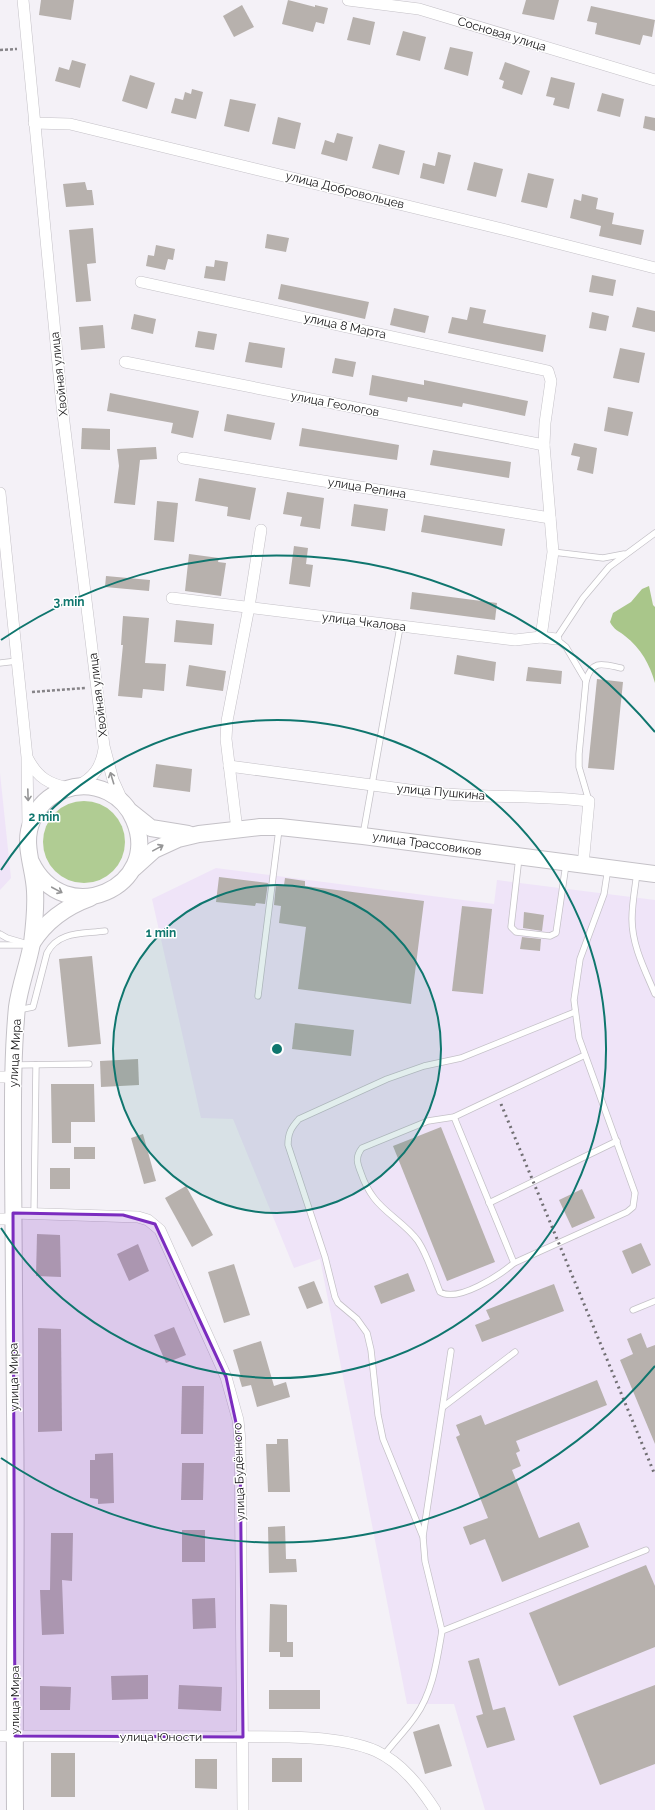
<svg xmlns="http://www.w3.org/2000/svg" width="655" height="1810" viewBox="0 0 655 1810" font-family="Raleway,sans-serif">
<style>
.industrial{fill:#efe4f8}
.green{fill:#b0cc93}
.forest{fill:#a9c68a}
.building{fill:#b7b1ad}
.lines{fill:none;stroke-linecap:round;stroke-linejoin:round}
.lane-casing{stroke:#c4c1c7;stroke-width:7}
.street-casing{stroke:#c4c1c7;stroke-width:12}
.secondary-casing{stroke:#c4c1c7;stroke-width:18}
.path{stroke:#868488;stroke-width:2.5;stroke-dasharray:3 2;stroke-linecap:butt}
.lane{stroke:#fff;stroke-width:5.5}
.street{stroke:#fff;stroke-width:11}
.secondary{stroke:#fff;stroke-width:16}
.rail{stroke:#716f73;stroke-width:3;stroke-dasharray:2 4;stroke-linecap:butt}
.oneway{stroke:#959596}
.marked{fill:#7b2cbf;fill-opacity:0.2;stroke:#7b2cbf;stroke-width:3;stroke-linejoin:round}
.ring{fill:none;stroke:#0f766e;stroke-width:2}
.labels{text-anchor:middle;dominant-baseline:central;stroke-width:3;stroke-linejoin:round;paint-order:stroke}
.street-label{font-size:12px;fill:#141315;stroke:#fff}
.centre{fill:#0f766e;stroke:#fff;stroke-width:2}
.ring-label{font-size:12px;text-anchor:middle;font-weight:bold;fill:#0f766e;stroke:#fff;stroke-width:3;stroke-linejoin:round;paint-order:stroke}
</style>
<rect width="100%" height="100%" fill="#f4f1f7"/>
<g class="industrial">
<path d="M0 773 11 878 0 890Z"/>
<path d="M216 868 494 904 497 880 655 900V1810H485L454 1704H407L320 1259 294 1268 233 1119 201 1118 152 899Z"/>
</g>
<circle class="green" cx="84" cy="842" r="41"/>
<path class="forest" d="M649 586 653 605 655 607V683C650 665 641 648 625 636 619 631 614 630 610 622L613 613 631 602 642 589Z"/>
<g class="building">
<path d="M41 0H74L71 20 39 15Z"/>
<path d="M288 0 315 7V5L328 8 324 24 316 22 313 32 282 24Z"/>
<path d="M526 0H559L554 20 522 14Z"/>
<path d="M242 5 254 27 234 37 223 16Z"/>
<path d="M591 6 655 20 652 37 643 35 640 45 595 34 597 23 587 21Z"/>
<path d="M353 17 375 22 370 45 347 40Z"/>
<path d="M403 31 426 37 420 61 396 55Z"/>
<path d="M450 47 473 52 468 76 444 69Z"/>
<path d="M72 60 86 64 80 88 55 81 59 67 69 70Z"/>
<path d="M505 62 530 71 522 95 502 88 504 81 499 79Z"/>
<path d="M130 75 155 83 147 109 122 101Z"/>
<path d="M551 77 575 83 569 109 553 105 555 98 546 96Z"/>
<path d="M192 89 203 92 196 119 171 113 175 98 183 100 185 92 191 94Z"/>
<path d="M602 93 624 99 620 117 597 111Z"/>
<path d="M230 99 256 104 249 132 224 126Z"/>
<path d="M645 116 655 118V131L643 128Z"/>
<path d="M278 117 301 123 295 149 272 144Z"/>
<path d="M337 133 353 137 347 161 321 154 325 140 334 143Z"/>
<path d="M379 144 405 151 399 175 372 168Z"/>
<path d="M438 152 451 155 444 184 420 178 423 163 435 166Z"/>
<path d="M474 162 503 169 496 197 467 190Z"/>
<path d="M528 173 554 179 547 208 521 202Z"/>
<path d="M85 182 87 190H92L94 205 66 207 63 184Z"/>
<path d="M582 194 598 198 596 209 614 213 612 224 644 230 641 245 599 236 601 226 570 218 574 199 581 201Z"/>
<path d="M93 228 96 263 87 264 91 301 76 302 69 230Z"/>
<path d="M267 234 289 238 286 252 265 248Z"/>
<path d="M156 245 175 249 173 260 168 259 165 270 146 266 148 255 154 256Z"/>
<path d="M215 260 228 262 225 281 204 278 206 266 214 267Z"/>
<path d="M592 275 616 280 613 296 589 292Z"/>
<path d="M281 284 369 302 365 319 278 299Z"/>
<path d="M470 307 486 310 483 323 546 335 543 352 448 333 452 317 467 320Z"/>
<path d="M637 307 655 311V332L632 327Z"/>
<path d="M394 308 429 316 425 333 390 325Z"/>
<path d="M592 312 609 316 606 331 589 328Z"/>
<path d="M134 314 156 319 153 334 131 329Z"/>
<path d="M103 325 105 348 81 350 79 327Z"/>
<path d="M198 331 217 334 214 350 195 347Z"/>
<path d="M249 342 285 348 282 368 245 362Z"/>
<path d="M620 348 645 353 639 383 613 378Z"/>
<path d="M335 358 356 362 353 377 332 373Z"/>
<path d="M372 375 424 385V380L528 401 525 416 463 403 462 407 408 397 407 402 369 395Z"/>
<path d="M110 393 199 411 193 438 171 433 173 423 107 411Z"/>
<path d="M608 407 633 412 628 436 604 431Z"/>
<path d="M227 414 275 423 271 440 224 431Z"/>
<path d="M82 428 110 429V450L81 449Z"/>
<path d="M302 428 399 445 397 460 299 446Z"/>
<path d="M574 443 597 448 593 474 577 470 580 457 571 455Z"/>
<path d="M156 447 157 459 140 460 135 505 114 503 119 466 117 449Z"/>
<path d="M433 450 511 462 509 478 430 465Z"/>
<path d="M199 478 256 488 250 520 227 516 228 507 195 501Z"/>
<path d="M287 492 324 498 320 529 300 526 302 517 283 514Z"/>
<path d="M157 501 178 503 174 542 154 540Z"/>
<path d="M354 504 388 509 385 531 351 526Z"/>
<path d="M424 515 505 529 502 546 421 532Z"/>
<path d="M294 546 308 548 306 564 313 565 310 587 289 584Z"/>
<path d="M189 554 219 558 218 562 226 563 221 596 185 591Z"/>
<path d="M106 576 150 580 149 591 105 587Z"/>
<path d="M412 592 497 603 495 620 410 609Z"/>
<path d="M123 616 149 618 145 663 166 664 164 691 143 689 142 698 118 696 123 645H121Z"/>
<path d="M176 620 214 624 212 645 174 642Z"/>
<path d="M457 655 496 662 494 681 454 674Z"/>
<path d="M189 665 226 671 223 691 186 686Z"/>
<path d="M528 667 562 671 561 684 526 681Z"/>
<path d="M597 679 623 682 614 770 588 768Z"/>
<path d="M156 764 192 769 190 792 153 787Z"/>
<path d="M219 877 268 883 265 904 256 903 255 906 216 902Z"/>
<path d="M285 878 305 881V886L424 901 411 1004 298 989 306 927 279 923 281 906 274 905 276 884 284 885Z"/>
<path d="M462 906 492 909 483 994 452 991Z"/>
<path d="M524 912 544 915 542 931 523 928Z"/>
<path d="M522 937 541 939 540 951 520 949Z"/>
<path d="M92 956 101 1044 68 1047 59 959Z"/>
<path d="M295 1023 354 1030 351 1056 292 1049Z"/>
<path d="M138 1059 139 1085 101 1087 100 1061Z"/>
<path d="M51 1084H94L95 1122H71V1143H52Z"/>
<path d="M441 1127 495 1262 447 1281 393 1146Z"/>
<path d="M143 1134 156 1181 144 1184 131 1138Z"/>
<rect x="74" y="1147" width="21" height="12"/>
<rect x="50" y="1168" width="20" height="21"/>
<path d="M186 1186 213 1235 192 1247 165 1198Z"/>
<path d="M582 1189 595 1218 572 1228 559 1200Z"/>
<path d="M37 1234 60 1235 61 1277 36 1276Z"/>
<path d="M641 1243 651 1265 632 1274 622 1251Z"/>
<path d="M138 1244 149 1271 129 1281 117 1254Z"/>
<path d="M234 1264 250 1315 224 1323 208 1272Z"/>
<path d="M408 1273 415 1291 381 1304 374 1286Z"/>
<path d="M314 1281 323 1303 307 1309 298 1287Z"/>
<path d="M554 1284 564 1311 482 1342 475 1325 490 1319 486 1310Z"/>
<path d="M174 1327 186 1355 166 1363 154 1335Z"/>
<path d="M38 1328 61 1329 62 1431 38 1432Z"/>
<path d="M641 1333 647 1348 655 1345V1444L620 1360 633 1354 627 1339Z"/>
<path d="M261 1341 274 1386 286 1382 290 1397 257 1407 251 1385 242 1387 239 1377H241L233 1350Z"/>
<path d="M597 1380 607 1405 516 1441 520 1451 516 1453 521 1466 512 1470 539 1538 579 1522 589 1547 502 1582 485 1539 470 1545 463 1527 488 1518 456 1437 460 1435 456 1425 481 1415 485 1425Z"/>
<path d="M182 1386H204L203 1434H181Z"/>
<path d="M277 1439H288L290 1492H268L266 1444H277Z"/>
<path d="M113 1453 114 1503 98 1504V1499L90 1498V1460H95V1454Z"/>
<path d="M182 1463H204L203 1500H181Z"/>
<path d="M285 1526 286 1559H296L297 1572 269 1573 268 1527Z"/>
<rect x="182" y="1530" width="23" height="32"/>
<path d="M51 1533H73L72 1581 62 1580 64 1634 42 1635 40 1590H50Z"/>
<path d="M646 1565 655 1586V1647L559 1686 529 1613Z"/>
<path d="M215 1598 216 1628 193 1629 192 1599Z"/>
<path d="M270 1604 287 1605V1642H293V1657H280V1652H269Z"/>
<path d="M479 1658 493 1710 505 1707 515 1740 487 1748 476 1716 483 1714 468 1661Z"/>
<path d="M148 1675V1699L112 1700 111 1676Z"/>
<path d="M179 1685 222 1687 221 1711 178 1709Z"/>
<path d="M655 1685V1764L600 1785 573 1716Z"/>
<path d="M40 1686 71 1687 70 1710H40Z"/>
<rect x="269" y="1690" width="51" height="19"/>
<path d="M439 1724 452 1766 425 1774 413 1732Z"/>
<rect x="51" y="1753" width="24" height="44"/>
<rect x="272" y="1758" width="30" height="24"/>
<path d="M195 1759H217V1789L195 1788Z"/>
</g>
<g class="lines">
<defs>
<g id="lane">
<path d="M553 552 603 558 624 554"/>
<path d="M0 663 17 661"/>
<path d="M586 681C592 659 603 664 621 668"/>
<path d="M589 801 579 767V754L586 681 566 647 556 639 583 598 609 567 655 533"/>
<path d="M363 835 400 627"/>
<path d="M519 857 511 927 516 932 550 936 556 933 566 864"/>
<path d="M637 873C635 888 632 904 632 919 632 946 645 970 655 994"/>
<path d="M0 934 7 938 31 945"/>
<path d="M0 945H23"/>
<path d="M258 996 279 829"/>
<path d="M18 1010 33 1007 47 953C58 931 83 934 105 931"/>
<path d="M585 1055 454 1117 428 1121 362 1148C355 1157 357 1163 361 1173 364 1182 368 1190 374 1198 386 1214 406 1224 418 1241 428 1256 433 1275 440 1292 458 1303 500 1275 514 1263L627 1212 633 1207 635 1193 579 1038 574 1000 580 959 604 894 608 868"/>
<path d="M14 1065 89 1064"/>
<path d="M454 1117 514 1263"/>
<path d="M489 1203 617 1141"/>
<path d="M34 1213 36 1065"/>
<path d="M633 1310 655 1301"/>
<path d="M443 1407 515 1352"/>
<path d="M423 1536 451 1351"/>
<path d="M442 1631 425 1561 423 1537 383 1439 378 1415 371 1350 367 1333 357 1319 338 1303 335 1297 325 1257 288 1145C288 1133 291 1128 299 1119L387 1079 424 1066 461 1058 575 1012"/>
<path d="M384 1755C394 1742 406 1730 415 1717 433 1692 437 1660 442 1631L646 1550"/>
</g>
<g id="street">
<path d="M23 0 62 406 104 746 113 780 122 800"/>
<path d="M348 0 419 9 655 80"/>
<path d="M34 123 70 124 510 231 655 268"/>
<path d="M141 282 548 371 551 381 545 423 544 445 553 552 541 637"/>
<path d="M125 362 544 445"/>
<path d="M183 458 550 518"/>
<path d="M0 493 27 757 28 825"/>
<path d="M172 598 515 640 541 637 556 639"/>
<path d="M28 759C38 778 49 784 69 788"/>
<path d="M229 766 432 793C485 798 537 795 589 801L583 865"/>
<path d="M77 786C94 778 101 767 104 749"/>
<path d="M237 830 226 739 227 721 249 607 261 530"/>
<path d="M0 1077H13"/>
<path d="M13 1213 138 1217 148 1220 160 1230 226 1377 238 1420 240 1441 243 1810"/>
<path d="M0 1219H12"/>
<path d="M0 1736C73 1736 145 1736 218 1737 262 1737 336 1733 376 1751 402 1763 420 1787 435 1810"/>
</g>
<g id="secondary">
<path d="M131 812 151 828 188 834"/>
<path d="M134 868 154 850 178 839 199 834 260 827H280L363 836 655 874"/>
<path d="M32 943C46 921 65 907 90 898"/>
<path d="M15 1810C14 1677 17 1544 15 1412 14 1329 13 1246 13 1163 13 1111 12 1059 17 1007 20 985 28 965 32 943 34 927 36 908 35 891 34 867 22 844 32 821 44 791 79 778 108 792 120 798 129 808 134 820 163 887 64 931 31 862"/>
</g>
</defs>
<use href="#lane" class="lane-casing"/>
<use href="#street" class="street-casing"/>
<use href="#secondary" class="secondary-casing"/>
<g class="path">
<path d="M0 50 17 49"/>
<path d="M32 692 85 688"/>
</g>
<use href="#lane" class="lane"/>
<use href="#street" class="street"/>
<use href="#secondary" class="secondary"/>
<path class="rail" d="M501 1104 655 1475"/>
</g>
<defs><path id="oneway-shaft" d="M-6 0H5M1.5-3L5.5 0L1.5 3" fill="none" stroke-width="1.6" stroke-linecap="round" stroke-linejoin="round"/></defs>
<g class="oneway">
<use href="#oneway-shaft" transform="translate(112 778) rotate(-107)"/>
<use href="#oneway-shaft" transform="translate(28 795) rotate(88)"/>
<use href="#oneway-shaft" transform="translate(158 848) rotate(-29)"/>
<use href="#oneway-shaft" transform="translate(57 890) rotate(28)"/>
</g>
<path class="marked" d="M13 1213 123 1215 155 1224 226 1377 240 1441 243 1737 15 1736Z"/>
<circle cx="277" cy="1049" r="164" fill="#0f766e" fill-opacity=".12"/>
<g class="ring">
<circle cx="277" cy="1049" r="164"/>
<path d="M1 870A329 329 0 1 1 1 1228"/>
<path d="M655 1366A493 493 0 0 1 1 1458M1 640A493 493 0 0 1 655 732"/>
</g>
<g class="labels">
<g class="street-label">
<text transform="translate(502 34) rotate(17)">Сосновая улица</text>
<text transform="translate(345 190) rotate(14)">улица Добровольцев</text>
<text transform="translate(345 326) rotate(12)">улица 8 Марта</text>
<text transform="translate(59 374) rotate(-96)">Хвойная улица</text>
<text transform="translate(335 404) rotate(11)">улица Геологов</text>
<text transform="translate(367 488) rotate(9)">улица Репина</text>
<text transform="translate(364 622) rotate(7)">улица Чкалова</text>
<text transform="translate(98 695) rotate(-97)">Хвойная улица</text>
<text transform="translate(441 792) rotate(5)">улица Пушкина</text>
<text transform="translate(427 844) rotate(8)">улица Трассовиков</text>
<text transform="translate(15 1053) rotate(-87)">улица Мира</text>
<text transform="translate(14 1377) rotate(-91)">улица Мира</text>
<text transform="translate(239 1472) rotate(-92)">улица Будённого</text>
<text transform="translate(15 1700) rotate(-90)">улица Мира</text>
<text x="161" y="1737">улица Юности</text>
</g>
</g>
<circle cx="277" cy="1049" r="6" class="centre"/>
<g class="ring-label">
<text x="69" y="606">3 min</text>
<text x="44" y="821">2 min</text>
<text x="161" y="937">1 min</text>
</g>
</svg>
